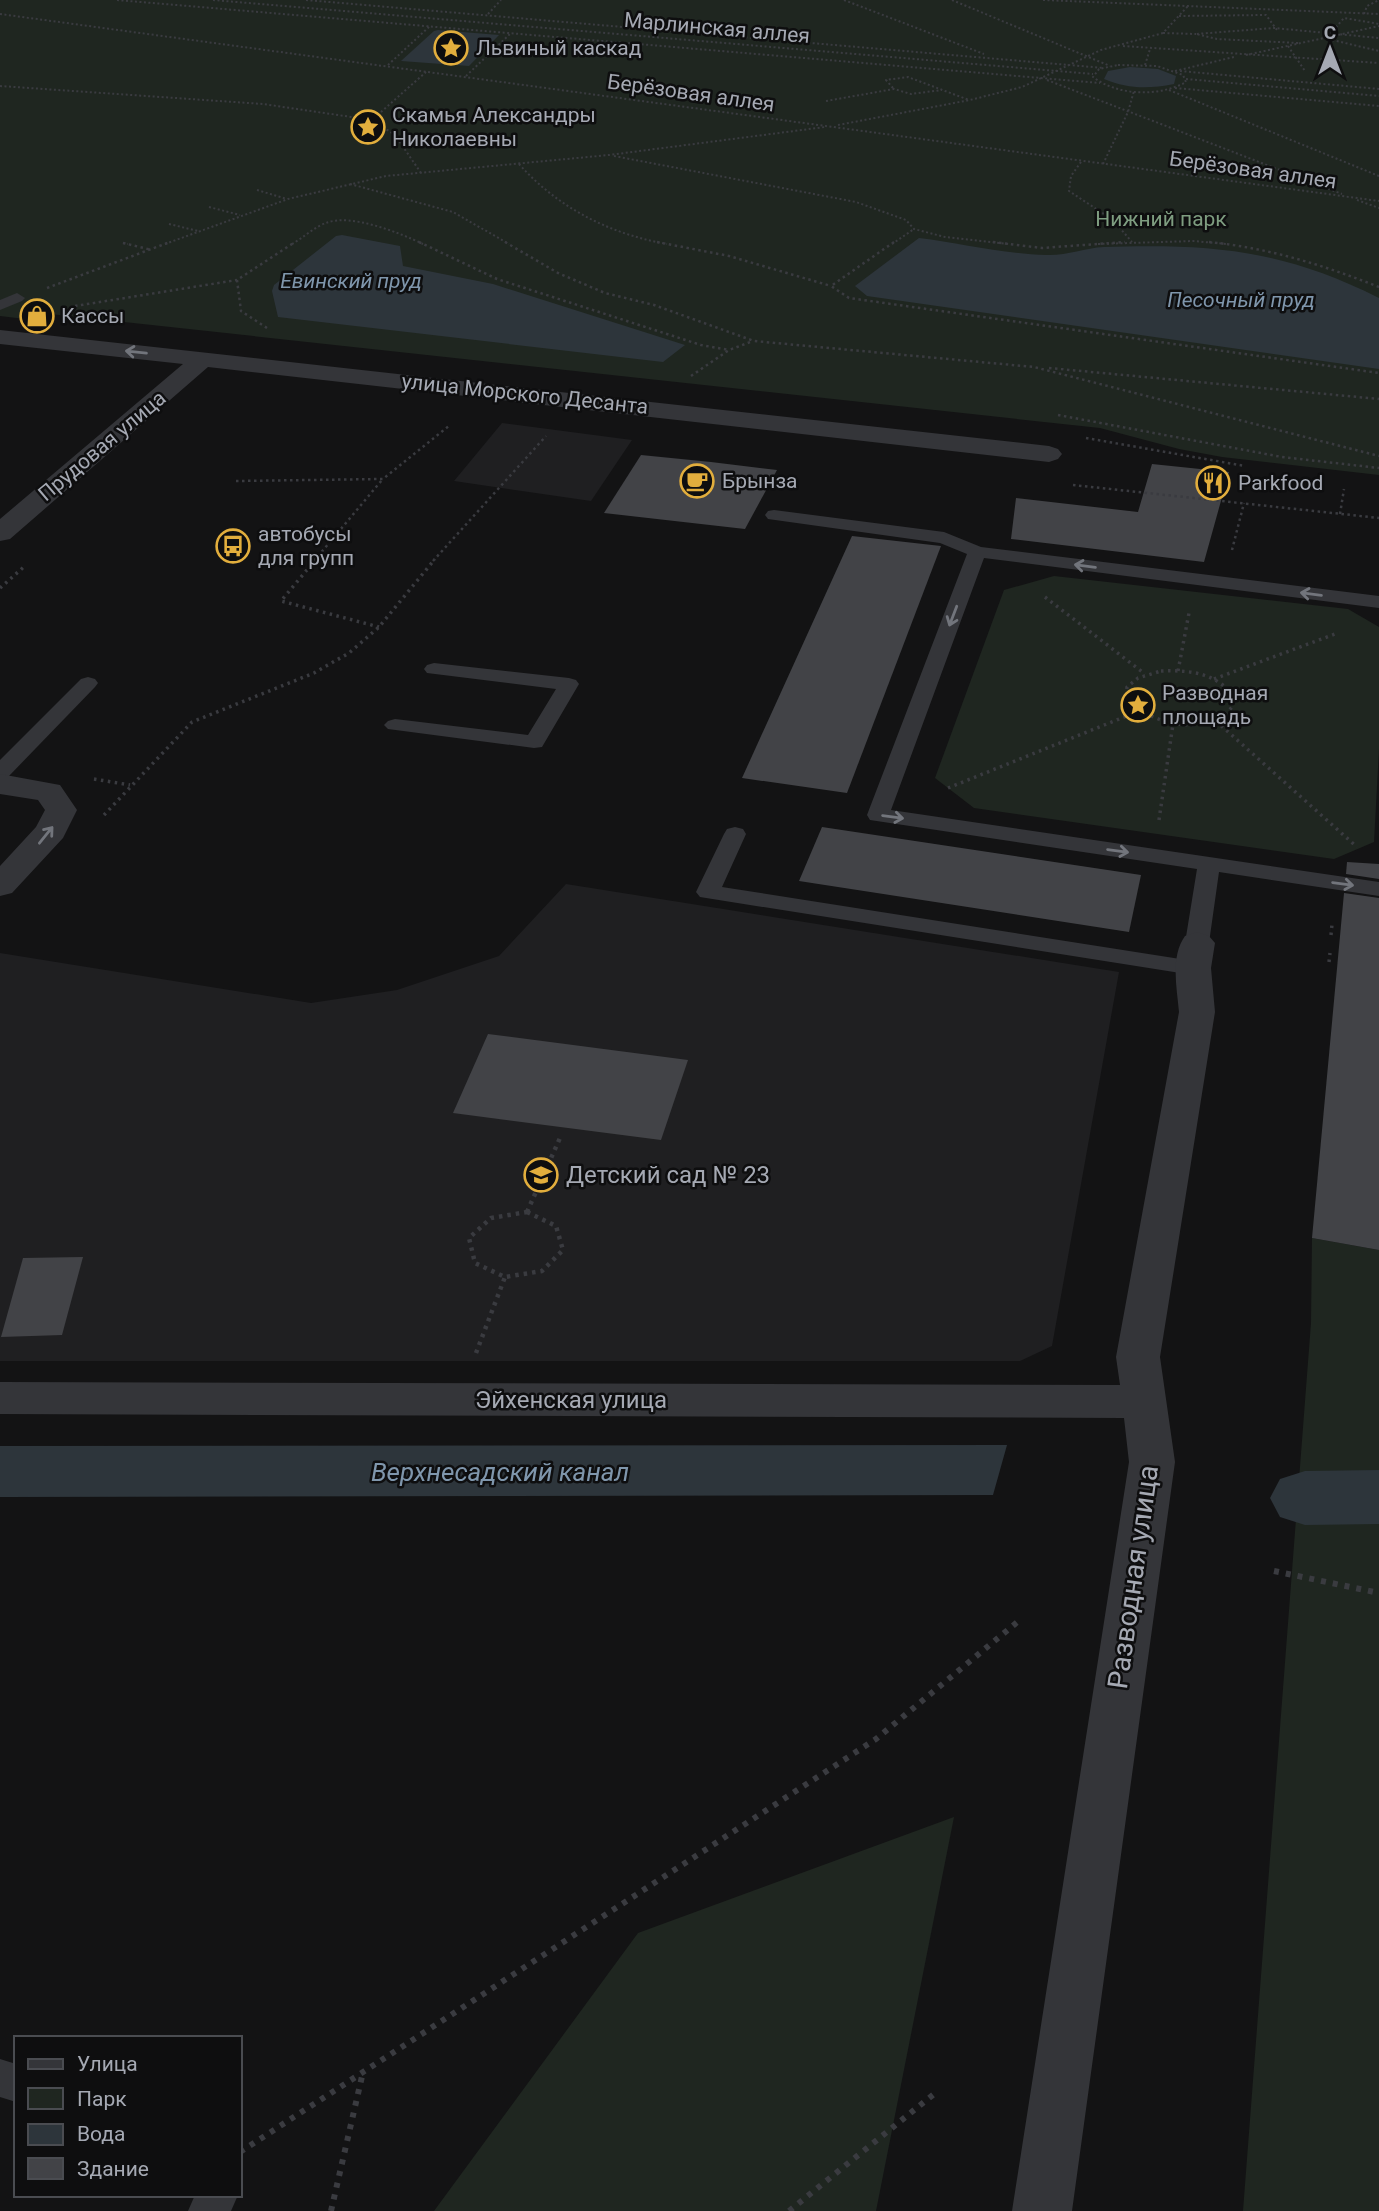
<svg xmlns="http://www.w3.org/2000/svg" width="1379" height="2211" viewBox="0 0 1379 2211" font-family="Roboto,sans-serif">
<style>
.built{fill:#1f1f21}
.green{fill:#1f2620}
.water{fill:#2d353b}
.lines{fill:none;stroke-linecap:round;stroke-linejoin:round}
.canal{fill:#2d353b;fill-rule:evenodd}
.building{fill:#424347}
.path-far4{stroke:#3a3b40;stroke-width:2;stroke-dasharray:2 2.5;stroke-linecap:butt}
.path-far3{stroke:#3a3b40;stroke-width:2.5;stroke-dasharray:2.5 3.5;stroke-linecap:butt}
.path-far2{stroke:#3a3b40;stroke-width:3.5;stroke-dasharray:2.5 4.5;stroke-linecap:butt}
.path-far1{stroke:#3a3b40;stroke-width:4.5;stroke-dasharray:3.5 5;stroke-linecap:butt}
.path{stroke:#3a3b40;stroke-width:6;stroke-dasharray:5 7;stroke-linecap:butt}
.service{fill:#343539;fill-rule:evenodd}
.minor{fill:#343539;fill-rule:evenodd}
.oneway{stroke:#72757c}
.labels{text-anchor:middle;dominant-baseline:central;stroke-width:5;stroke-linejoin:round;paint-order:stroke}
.far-street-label{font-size:21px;fill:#a5a9b3;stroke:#0e0e0f}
.far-poi-label{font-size:21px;fill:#a5a9b3;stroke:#0e0e0f;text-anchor:start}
.far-park-label{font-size:21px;fill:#7e9d80;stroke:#0e0e0f}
.far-water-label{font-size:21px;font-style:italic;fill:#7f96ac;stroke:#0e0e0f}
.poi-label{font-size:24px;fill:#a5a9b3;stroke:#0e0e0f;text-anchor:start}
.street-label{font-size:24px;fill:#a5a9b3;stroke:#0e0e0f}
.water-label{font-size:26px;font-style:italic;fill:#7f96ac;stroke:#0e0e0f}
.near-street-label{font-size:28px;fill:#a5a9b3;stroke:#0e0e0f}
</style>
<rect width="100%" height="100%" fill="#131314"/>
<g class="built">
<path d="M502 423 632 440 591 501 454 481Z"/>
<path d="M566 884 1119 972 1052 1346 1020 1361H0V953L311 1003 397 990 499 956Z"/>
</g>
<g class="green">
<path d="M0 0H1379V475L1222 457 1179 449 1100 428 50 314 42 321 0 316Z"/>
<path d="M1054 576 1348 609 1379 627V749L1374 842 1334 859 974 808 935 778 1004 590Z"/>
<path d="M1312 1238 1379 1250V2211H1243L1311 1323Z"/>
<path d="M954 1817 876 2211H434L638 1933Z"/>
</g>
<g class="water">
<path d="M434 31 438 30 499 35 469 66 401 61Z"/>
<path d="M1130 67 1158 69 1176 76 1174 84C1148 89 1128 89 1104 79L1108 71Z"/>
<path d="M342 235 400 246 403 266 493 284 685 345 663 362 278 317 272 291 274 285 336 236Z"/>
<path d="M919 238C960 243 1004 254 1046 255 1066 256 1084 248 1104 247 1212 244 1281 249 1379 298V369L867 296 855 286Z"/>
<path d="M1007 1445 993 1495 0 1497V1446Z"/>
</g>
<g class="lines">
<path class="canal" d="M1379 1470V1524L1305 1525 1280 1517 1270 1498 1280 1479 1305 1471Z"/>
</g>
<g class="building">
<path d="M641 455 711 462 777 470 745 529 604 513Z"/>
<path d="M1152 464 1229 472 1204 562 1011 539 1016 498 1138 512Z"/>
<path d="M852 536 941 546 847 793 742 778Z"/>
<path d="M822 827 1141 875 1129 932 799 881Z"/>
<path d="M1347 862 1379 864V879L1346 874Z"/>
<path d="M1344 893 1379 898V1250L1312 1238Z"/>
<path d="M488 1034 688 1060 661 1140 453 1113Z"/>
<path d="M83 1257 62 1335 1 1337 23 1258Z"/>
</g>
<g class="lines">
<g class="path-far4">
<path d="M117 0 1100 83"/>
<path d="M213 0 1093 74"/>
<path d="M306 0 1104 68"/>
<path d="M844 0 984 54"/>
<path d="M952 0 1110 66"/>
<path d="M1043 0 1379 14"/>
<path d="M0 14 1379 201"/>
<path d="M488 14 501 0"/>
<path d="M1364 14 1367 6 1379 0"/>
<path d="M1179 16 1266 15 1277 30"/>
<path d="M1163 33 1196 34"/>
<path d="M1330 34 1344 18 1379 24"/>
<path d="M1328 39 1379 51"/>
<path d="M1298 43 1217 39 1196 34 1274 28 1379 38"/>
<path d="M1123 46 1379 63"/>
<path d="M1288 46 1305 71"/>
<path d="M1246 55 1379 26"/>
<path d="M388 65 430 26"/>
<path d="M1118 65 1157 66 1183 75 1186 82C1159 97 1118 96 1093 77L1099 69Z"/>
<path d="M1145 65 1150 49"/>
<path d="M1175 71 1234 57"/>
<path d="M1180 71 1379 89"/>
<path d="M466 76 511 33"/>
<path d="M1186 79 1379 96"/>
<path d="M1047 80 1342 194"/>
<path d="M0 86 263 104 372 120"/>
<path d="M893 88 886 80 908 77 969 100"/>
<path d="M1175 88 1379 106"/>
<path d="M1169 90 1379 176"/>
<path d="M826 101 894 89 911 94 942 90"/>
<path d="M838 125 970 100 1022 87 1101 50 1163 33 1188 6"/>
<path d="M614 156 856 202 906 220 914 229 945 237 1009 244"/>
<path d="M1081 162 1071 176 1069 191 1113 220 1132 242"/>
<path d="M519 164C558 208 610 234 667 244"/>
<path d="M1103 164 1128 112 1134 91"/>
<path d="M421 173 395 135 372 120 426 72"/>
<path d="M350 184 453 212 509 244"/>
<path d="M257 190 287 199"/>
<path d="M1357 200 1379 208"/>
<path d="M209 207 240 215"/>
<path d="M169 224 198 231"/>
<path d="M123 243 128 244"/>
<path d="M165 244 288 199 386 176 609 155 825 127"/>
<path d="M292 244C303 238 314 227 326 223 351 213 400 233 423 244"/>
<path d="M892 244 914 229"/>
<path d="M1098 244 1193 241 1227 244"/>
</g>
<g class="path-far3">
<path d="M419 242 497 279 701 345 729 350"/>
<path d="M505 242 558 273 605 293 654 305 754 341 1034 367 1379 456"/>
<path d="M657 242 729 256 831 286"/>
<path d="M894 242 831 286 849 298 1379 373"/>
<path d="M993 242 1042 248 1125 242"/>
<path d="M1209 242C1269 248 1323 265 1379 287"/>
<path d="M123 243 152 250"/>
<path d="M47 288 170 242"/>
<path d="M75 306 237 280"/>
<path d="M267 328 241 311 237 280 295 242"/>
<path d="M1049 368 1379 399"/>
<path d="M691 376 729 350 753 341"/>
<path d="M1058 415 1282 457 1379 468"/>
<path d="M1086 438 1245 466"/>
<path d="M236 481 383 479 450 425"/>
<path d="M1073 485 1379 518"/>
<path d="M1340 514 1344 489"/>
<path d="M1232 550 1244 503"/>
<path d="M314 561 382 480"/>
<path d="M433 561 546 436"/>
</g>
<g class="path-far2">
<path d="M316 559 281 601 379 627"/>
<path d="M0 588 26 565"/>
<path d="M1045 597 1145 674"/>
<path d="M1161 671C1187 670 1213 672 1231 693L1232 707C1207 738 1147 725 1126 696L1127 687 1138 678Z"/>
<path d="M1178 671 1189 613"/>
<path d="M1214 679 1335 634"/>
<path d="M1216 721 1357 847"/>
<path d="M94 779 130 785"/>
<path d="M948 788 1139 711"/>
<path d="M104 815 192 722 314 673 349 653 379 627 435 559"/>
<path d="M1159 820 1173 724"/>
<path d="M1331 935 1332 924"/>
<path d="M1329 962 1330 953"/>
</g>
<g class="path-far1">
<path d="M527 1212 556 1226 563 1250 542 1271 505 1277 475 1263 469 1238 491 1218Z"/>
<path d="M527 1212 560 1138"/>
<path d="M476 1353 505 1277"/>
</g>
<g class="path">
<path d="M1274 1571 1379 1593"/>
<path d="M240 2152 876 1739 1021 1619"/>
<path d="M331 2211 363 2072"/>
<path d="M789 2211 934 2094"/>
</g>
<g class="service">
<path d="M17 293 25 298 22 301 0 310V300Z"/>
<path d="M774 510 944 532 981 547 1379 596V608L984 558 891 810 1379 882V896L1219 872 1209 943 1205 948 1197 950 1189 948 1185 943 1197 869 870 820 867 815 967 554 940 543 768 519 765 515 768 511Z"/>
<path d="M434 663 569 678 576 680 579 684 542 747 534 748 388 729 384 725 388 721 395 719 528 735 556 689 427 673 424 669 427 665Z"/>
<path d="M88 677 95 679 98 683 95 687 8 777 0 779V760L81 679Z"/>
<path d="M735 827 743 829 746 834 722 887 1193 961 1202 963 1205 968 1202 973 1193 975 700 897 696 892 724 834 727 829Z"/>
<path d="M0 2059 16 2064V2102L0 2097Z"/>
<path d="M195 2195H238L231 2211H188Z"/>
</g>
<g class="minor">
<path d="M0 330 1049 446 1058 449 1062 454 1058 459 1049 462 208 367 10 539 0 541V519L183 364 0 344Z"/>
<path d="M0 774 60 785 77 810 63 838 12 893 0 896V866L36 827 45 810 38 800 0 794Z"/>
<path d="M1197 932 1209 936 1215 943 1211 968 1215 1012 1160 1357 1175 1462 1072 2211H1012L1129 1462 1124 1418 0 1414V1382L1120 1385 1116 1357 1179 1012C1177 988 1170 957 1185 936Z"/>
</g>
</g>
<defs><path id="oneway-shaft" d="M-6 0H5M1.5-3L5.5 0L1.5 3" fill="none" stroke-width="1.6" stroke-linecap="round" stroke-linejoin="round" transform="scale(1.75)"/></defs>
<g class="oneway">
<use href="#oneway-shaft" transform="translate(136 352) rotate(-174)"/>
<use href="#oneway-shaft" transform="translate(1085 566) rotate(-173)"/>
<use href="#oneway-shaft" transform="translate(1311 594) rotate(-173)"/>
<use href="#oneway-shaft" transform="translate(953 616) rotate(111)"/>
<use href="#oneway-shaft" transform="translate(893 817) rotate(8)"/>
<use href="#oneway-shaft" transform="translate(46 835) rotate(-51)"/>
<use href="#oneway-shaft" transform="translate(1118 851) rotate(8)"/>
<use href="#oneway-shaft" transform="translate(1343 884) rotate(8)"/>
</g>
<defs>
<symbol id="sight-ring" viewBox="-11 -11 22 22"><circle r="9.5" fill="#0e0e0f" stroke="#e2ae3d" stroke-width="1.5"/><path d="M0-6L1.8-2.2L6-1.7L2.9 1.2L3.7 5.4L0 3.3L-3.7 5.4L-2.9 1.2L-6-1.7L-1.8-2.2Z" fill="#e2ae3d"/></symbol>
<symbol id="shop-ring" viewBox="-11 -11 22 22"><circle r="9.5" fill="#0e0e0f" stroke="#e2ae3d" stroke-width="1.5"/><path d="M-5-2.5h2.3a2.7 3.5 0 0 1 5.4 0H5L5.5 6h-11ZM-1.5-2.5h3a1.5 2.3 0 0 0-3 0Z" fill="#e2ae3d"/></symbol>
<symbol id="cafe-ring" viewBox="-11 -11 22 22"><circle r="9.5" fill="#0e0e0f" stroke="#e2ae3d" stroke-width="1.5"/><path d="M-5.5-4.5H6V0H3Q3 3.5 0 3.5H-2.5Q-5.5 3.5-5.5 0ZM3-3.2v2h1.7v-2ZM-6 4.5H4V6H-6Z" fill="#e2ae3d"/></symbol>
<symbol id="restaurant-ring" viewBox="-11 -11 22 22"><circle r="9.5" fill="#0e0e0f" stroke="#e2ae3d" stroke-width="1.5"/><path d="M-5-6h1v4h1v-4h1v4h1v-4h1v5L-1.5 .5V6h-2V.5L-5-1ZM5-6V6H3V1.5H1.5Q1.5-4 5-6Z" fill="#e2ae3d"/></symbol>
<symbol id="bus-ring" viewBox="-11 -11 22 22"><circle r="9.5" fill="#0e0e0f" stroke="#e2ae3d" stroke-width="1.5"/><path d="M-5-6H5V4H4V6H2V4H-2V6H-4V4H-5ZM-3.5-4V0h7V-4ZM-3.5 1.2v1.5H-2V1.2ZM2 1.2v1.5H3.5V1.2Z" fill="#e2ae3d"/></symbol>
<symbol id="school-ring" viewBox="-11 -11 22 22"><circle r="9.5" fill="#0e0e0f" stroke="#e2ae3d" stroke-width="1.5"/><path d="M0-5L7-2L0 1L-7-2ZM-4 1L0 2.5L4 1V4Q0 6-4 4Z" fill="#e2ae3d"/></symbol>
</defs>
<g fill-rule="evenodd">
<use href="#sight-ring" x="432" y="29" width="38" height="38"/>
<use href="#sight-ring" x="349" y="108" width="38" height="38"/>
<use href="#shop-ring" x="18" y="297" width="38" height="38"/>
<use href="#cafe-ring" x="678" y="462" width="38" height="38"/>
<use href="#restaurant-ring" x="1194" y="464" width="38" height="38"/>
<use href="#bus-ring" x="214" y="527" width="38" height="38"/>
<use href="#sight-ring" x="1119" y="686" width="38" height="38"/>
<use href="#school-ring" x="522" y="1156" width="38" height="38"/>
</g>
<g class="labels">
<g class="far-street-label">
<text transform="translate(717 28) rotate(5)">Марлинская аллея</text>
<text transform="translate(691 93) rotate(8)">Берёзовая аллея</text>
<text transform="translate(1253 170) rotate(8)">Берёзовая аллея</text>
<text transform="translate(525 394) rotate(6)">улица Морского Десанта</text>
<text transform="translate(102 446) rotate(-40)">Прудовая улица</text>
</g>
<g class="far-poi-label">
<text x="476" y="48">Львиный каскад</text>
<text x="392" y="115">Скамья Александры<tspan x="392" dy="24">Николаевны</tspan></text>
<text x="61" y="316">Кассы</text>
<text x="722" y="481">Брынза</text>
<text x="1238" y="483">Parkfood</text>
<text x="258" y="534">автобусы<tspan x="258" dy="24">для групп</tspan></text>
<text x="1162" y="693">Разводная<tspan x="1162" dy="24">площадь</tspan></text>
</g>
<g class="far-park-label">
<text x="1161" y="219">Нижний парк</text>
</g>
<g class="far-water-label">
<text x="351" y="281">Евинский пруд</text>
<text x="1241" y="300">Песочный пруд</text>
</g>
<g class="poi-label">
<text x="566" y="1175">Детский сад № 23</text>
</g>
<g class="street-label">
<text x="571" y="1400">Эйхенская улица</text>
</g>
<g class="water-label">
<text x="500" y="1472">Верхнесадский канал</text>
</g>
<g class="near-street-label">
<text transform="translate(1133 1577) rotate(-82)">Разводная улица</text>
</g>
</g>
<rect x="14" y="2036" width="228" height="161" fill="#0e0e0f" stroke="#4a4c51" stroke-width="2"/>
<rect x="28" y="2059" width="35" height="10" fill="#343539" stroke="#4a4c51" stroke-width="2"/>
<text x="77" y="2071" font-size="21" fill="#a5a9b3">Улица</text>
<rect x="28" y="2088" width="35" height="21" fill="#1f2620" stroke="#4a4c51" stroke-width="2"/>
<text x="77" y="2106" font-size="21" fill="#a5a9b3">Парк</text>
<rect x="28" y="2124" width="35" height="21" fill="#2d353b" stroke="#4a4c51" stroke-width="2"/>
<text x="77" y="2141" font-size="21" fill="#a5a9b3">Вода</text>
<rect x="28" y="2158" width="35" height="21" fill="#424347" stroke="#4a4c51" stroke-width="2"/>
<text x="77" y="2176" font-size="21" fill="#a5a9b3">Здание</text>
<g transform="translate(1330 49)" stroke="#0e0e0f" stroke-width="5" paint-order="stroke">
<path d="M0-5L12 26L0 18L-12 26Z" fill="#a5a9b3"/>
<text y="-10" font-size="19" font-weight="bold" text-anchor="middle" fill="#a5a9b3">С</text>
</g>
</svg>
